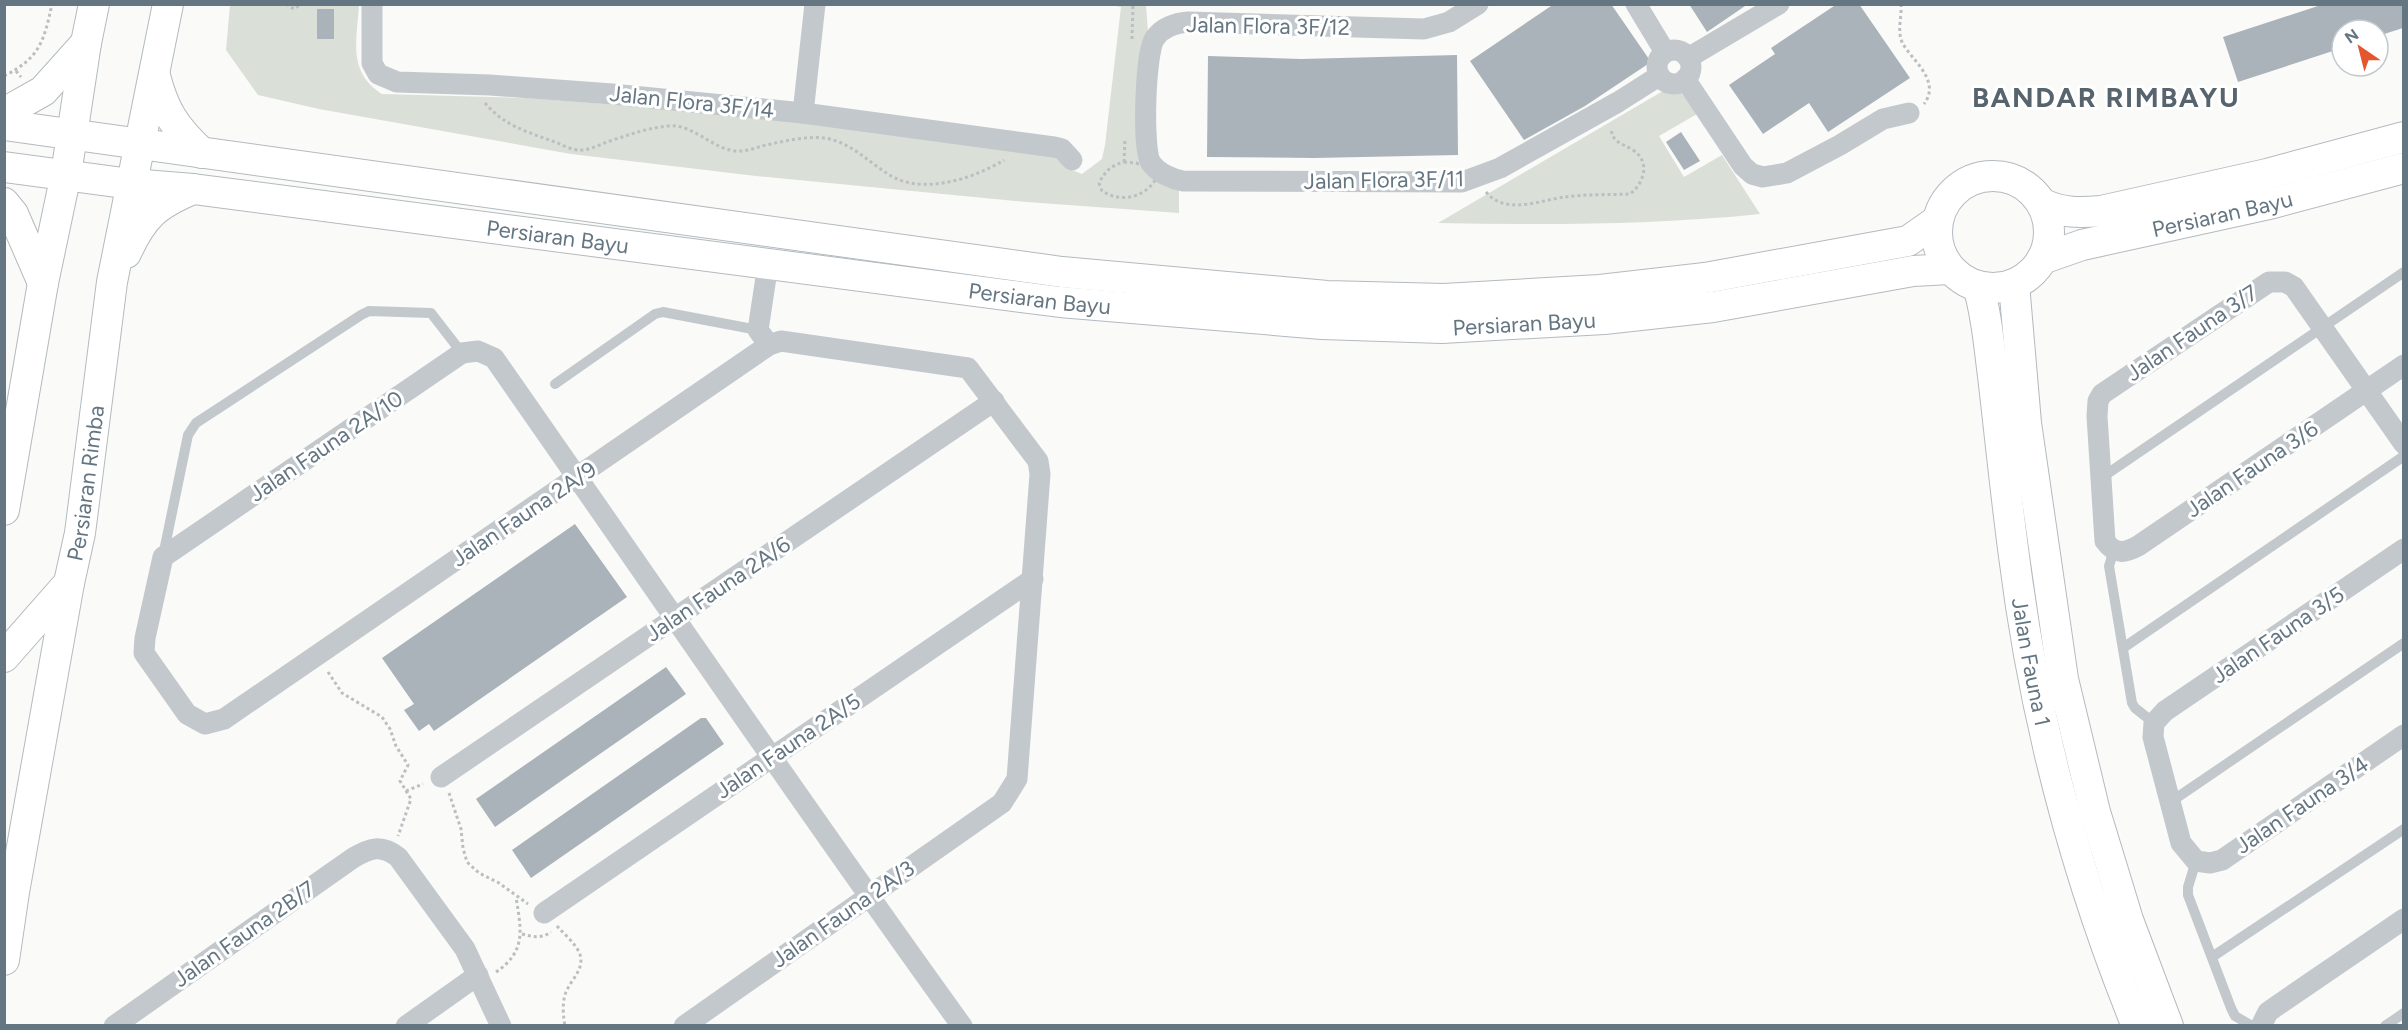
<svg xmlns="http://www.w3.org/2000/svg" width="2408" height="1030" viewBox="0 0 2408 1030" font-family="Figtree,sans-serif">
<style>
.green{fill:#dadfd7}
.building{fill:#aab3b9}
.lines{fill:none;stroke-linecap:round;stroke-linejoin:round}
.secondary-casing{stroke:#b3babf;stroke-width:32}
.path{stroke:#bbbfc2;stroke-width:3;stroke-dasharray:3 3;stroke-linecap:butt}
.lane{stroke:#c3c8cc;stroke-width:10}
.street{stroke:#c3c8cc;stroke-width:21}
.secondary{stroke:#fff;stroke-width:30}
.labels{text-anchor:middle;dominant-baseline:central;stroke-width:6;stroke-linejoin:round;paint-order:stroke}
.street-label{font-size:22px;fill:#657683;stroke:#fff}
.district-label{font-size:28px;font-weight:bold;letter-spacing:1.5px;fill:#57646e;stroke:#fff}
</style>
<rect width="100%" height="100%" fill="#fafaf8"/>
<g class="green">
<path d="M230 5H359C357 40 347 72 382 94L527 98 726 113 1053 154 1072 170 1082 174 1102 159 1105 145 1121 7 1110 5H1146L1150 60 1148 150 1179 181V213L1027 202 756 176 571 154 319 109 258 95 226 50Z"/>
<path d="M1670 89C1684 90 1689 103 1697 114L1659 136 1684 177 1722 155 1760 214C1653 225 1545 225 1438 223L1663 91Z"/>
</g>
<g class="building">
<path d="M1554 4H1611L1651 62 1585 106 1524 140 1470 61Z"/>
<path d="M1689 4H1748L1707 32Z"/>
<path d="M1837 4H1859L1910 78 1828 132 1809 103 1763 134 1729 85 1775 54 1771 48Z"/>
<path d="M2324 4H2403V28L2378 36V30H2342V48L2238 82 2223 37Z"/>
<rect x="317" y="9" width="17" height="30"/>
<path d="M1457 55 1458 155 1314 158 1207 157 1208 56 1301 59Z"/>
<path d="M1681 132 1700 161 1684 170 1666 142Z"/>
<path d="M575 524 627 597 434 731 429 724 419 731 404 710 414 704 382 658Z"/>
<path d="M666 667 686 694 495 827 476 799Z"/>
<path d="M701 718H706L724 744 531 878 512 850Z"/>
</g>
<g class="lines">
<defs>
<g id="secondary">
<path d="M155 76C164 111 175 128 202 153"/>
<path d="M4 113 43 91 86 43"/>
<path d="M4 125 1062 272 1327 296 1444 299 1600 290 1705 278 1908 241 1938 220"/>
<path id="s1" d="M4 167 131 184 193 189 1060 302 1322 324 1442 328 1604 319 1713 307 1913 271 1950 269"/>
<circle cx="1993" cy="232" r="56"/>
<path d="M4 203 13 214 43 283"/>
<path d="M2043 204C2063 213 2079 213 2101 211L2267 174 2404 137"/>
<path d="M126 253C143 216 155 205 193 189"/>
<path id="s2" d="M2042 259 2082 245 2273 203 2404 168"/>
<path d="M2014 284 2026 423 2063 679 2095 812 2128 920 2168 1026"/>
<path id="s3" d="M1978 286C1987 315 1989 346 1993 376 2000 436 2006 496 2014 556 2034 716 2076 876 2137 1026"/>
<path d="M4 510 43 283 66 174 86 43 94 4"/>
<path d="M4 657 69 583"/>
<path id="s4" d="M4 960 14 892 69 583 80 533 112 282 168 4"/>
</g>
</defs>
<use href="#secondary" class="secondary-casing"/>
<g class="path">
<path d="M286 4 294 9 301 4"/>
<path d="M1901 4C1902 17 1897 30 1902 42 1910 59 1942 80 1924 104"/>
<path d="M1132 39 1133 4"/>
<path d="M16 71 21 77"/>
<path d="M4 76C40 58 44 41 52 4"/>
<path d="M485 103C504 126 528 132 555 142 563 145 573 151 581 150 590 150 599 145 607 142 628 135 647 128 668 126 692 123 712 149 736 151 748 152 759 146 771 144 789 140 812 135 830 139 853 145 869 162 888 174 921 196 973 179 1004 160"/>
<path d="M1124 162 1125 138"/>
<path d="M1124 162 1136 163 1154 170 1156 179C1144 198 1121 203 1102 191L1099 183C1105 171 1112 165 1124 162Z"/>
<path d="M1486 192C1506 216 1540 200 1565 197 1586 194 1609 195 1630 194 1644 183 1651 162 1633 150 1622 143 1612 143 1611 128"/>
<path d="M328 672 342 693 382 717 390 729 396 746 408 765 400 781 411 799 398 836"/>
<path d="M406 791 423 784"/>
<path d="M449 793 461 829 463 848 467 862 479 873 499 883 528 904"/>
<path d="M557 926C564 934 574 942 579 952 586 968 572 978 566 992 562 1002 563 1015 565 1026"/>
<path d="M522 934C533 937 541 939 551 932"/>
<path d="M496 972C527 951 521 929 516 897"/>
</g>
<g class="lane">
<path d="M555 384 655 314 663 312 758 330"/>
<path d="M2101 478 2404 272"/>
<path d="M2114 550 2109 566 2132 703 2135 708 2154 723"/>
<path d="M163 556 188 435 196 423 361 315 369 311 431 313 462 353"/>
<path d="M2123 648 2404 456"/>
<path d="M2172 801 2404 643"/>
<path d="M2196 861 2188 887V895L2231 1008 2235 1016 2252 1026"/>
<path d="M2212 957 2404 829"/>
<path d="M2385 1026 2404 1013"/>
</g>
<g class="street">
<path d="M372 4V63L378 74 397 82 490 85 612 94 803 113 1054 147 1062 149 1072 160"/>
<path d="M1478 4 1449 22 1424 29 1188 22C1175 23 1162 28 1155 38 1145 51 1142 150 1151 163 1158 173 1172 179 1183 181L1462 182 1500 168 1618 102 1659 76"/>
<path d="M1636 4 1665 52"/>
<circle cx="1674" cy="67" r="17"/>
<path d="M1688 58 1779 4"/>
<path d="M1685 79 1743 166 1752 174 1763 177 1787 173 1840 145 1883 119 1909 113"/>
<path d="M803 113 815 4"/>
<path d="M768 264 758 330 769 345"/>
<path d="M2404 365 2138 546C2125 553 2115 555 2105 541L2097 416 2098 401 2102 394 2269 282H2285L2294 287 2404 444"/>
<path d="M2404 549 2165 711 2154 723 2153 737 2181 843 2196 861 2210 863 2222 860 2404 735"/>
<path d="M441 777 994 401"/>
<path d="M544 913 1033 579"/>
<path d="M114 1026 353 858C370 848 381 844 398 857L465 949 501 1026"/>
<path d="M406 1026 478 975"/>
<path d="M684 1026 1002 803 1017 779 1040 474 1038 461 968 368 781 341 769 345 224 719 205 724 187 714 144 653 145 638 163 557 462 353 478 351 494 358C650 581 803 806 962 1026"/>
<path d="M2261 1026 2268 1012 2278 1005 2404 919"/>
</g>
<use href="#secondary" class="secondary"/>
</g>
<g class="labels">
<g class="street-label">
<text transform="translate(1268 26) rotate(1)">Jalan Flora 3F/12</text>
<text transform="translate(692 102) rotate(6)">Jalan Flora 3F/14</text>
<text transform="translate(1384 180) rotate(-1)">Jalan Flora 3F/11</text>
<text stroke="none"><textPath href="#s2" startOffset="186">Persiaran Bayu</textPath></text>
<text stroke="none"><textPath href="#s1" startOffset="558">Persiaran Bayu</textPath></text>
<text stroke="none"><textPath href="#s1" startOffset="1044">Persiaran Bayu</textPath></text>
<text stroke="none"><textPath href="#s1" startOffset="1530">Persiaran Bayu</textPath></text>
<text transform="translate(2192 333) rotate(-34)">Jalan Fauna 3/7</text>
<text transform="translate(326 446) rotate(-34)">Jalan Fauna 2A/10</text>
<text transform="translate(2252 469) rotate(-34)">Jalan Fauna 3/6</text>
<text stroke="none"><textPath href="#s4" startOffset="484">Persiaran Rimba</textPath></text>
<text transform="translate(524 514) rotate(-34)">Jalan Fauna 2A/9</text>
<text transform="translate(718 589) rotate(-34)">Jalan Fauna 2A/6</text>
<text transform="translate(2278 635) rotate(-34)">Jalan Fauna 3/5</text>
<text stroke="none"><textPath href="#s3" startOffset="380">Jalan Fauna 1</textPath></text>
<text transform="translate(788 746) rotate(-34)">Jalan Fauna 2A/5</text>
<text transform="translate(2302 805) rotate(-34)">Jalan Fauna 3/4</text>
<text transform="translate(843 914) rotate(-35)">Jalan Fauna 2A/3</text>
<text transform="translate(244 934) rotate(-35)">Jalan Fauna 2B/7</text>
</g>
<g class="district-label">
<text x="2106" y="97">BANDAR RIMBAYU</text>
</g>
</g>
<rect width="2408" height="1030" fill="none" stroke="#657683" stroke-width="12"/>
<g transform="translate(2360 48) rotate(325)"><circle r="28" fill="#ffffff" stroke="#c1c8cd" stroke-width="1.5"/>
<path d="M0-4.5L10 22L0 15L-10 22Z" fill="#e4572e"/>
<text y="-9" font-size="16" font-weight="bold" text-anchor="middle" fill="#657683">N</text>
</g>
</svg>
